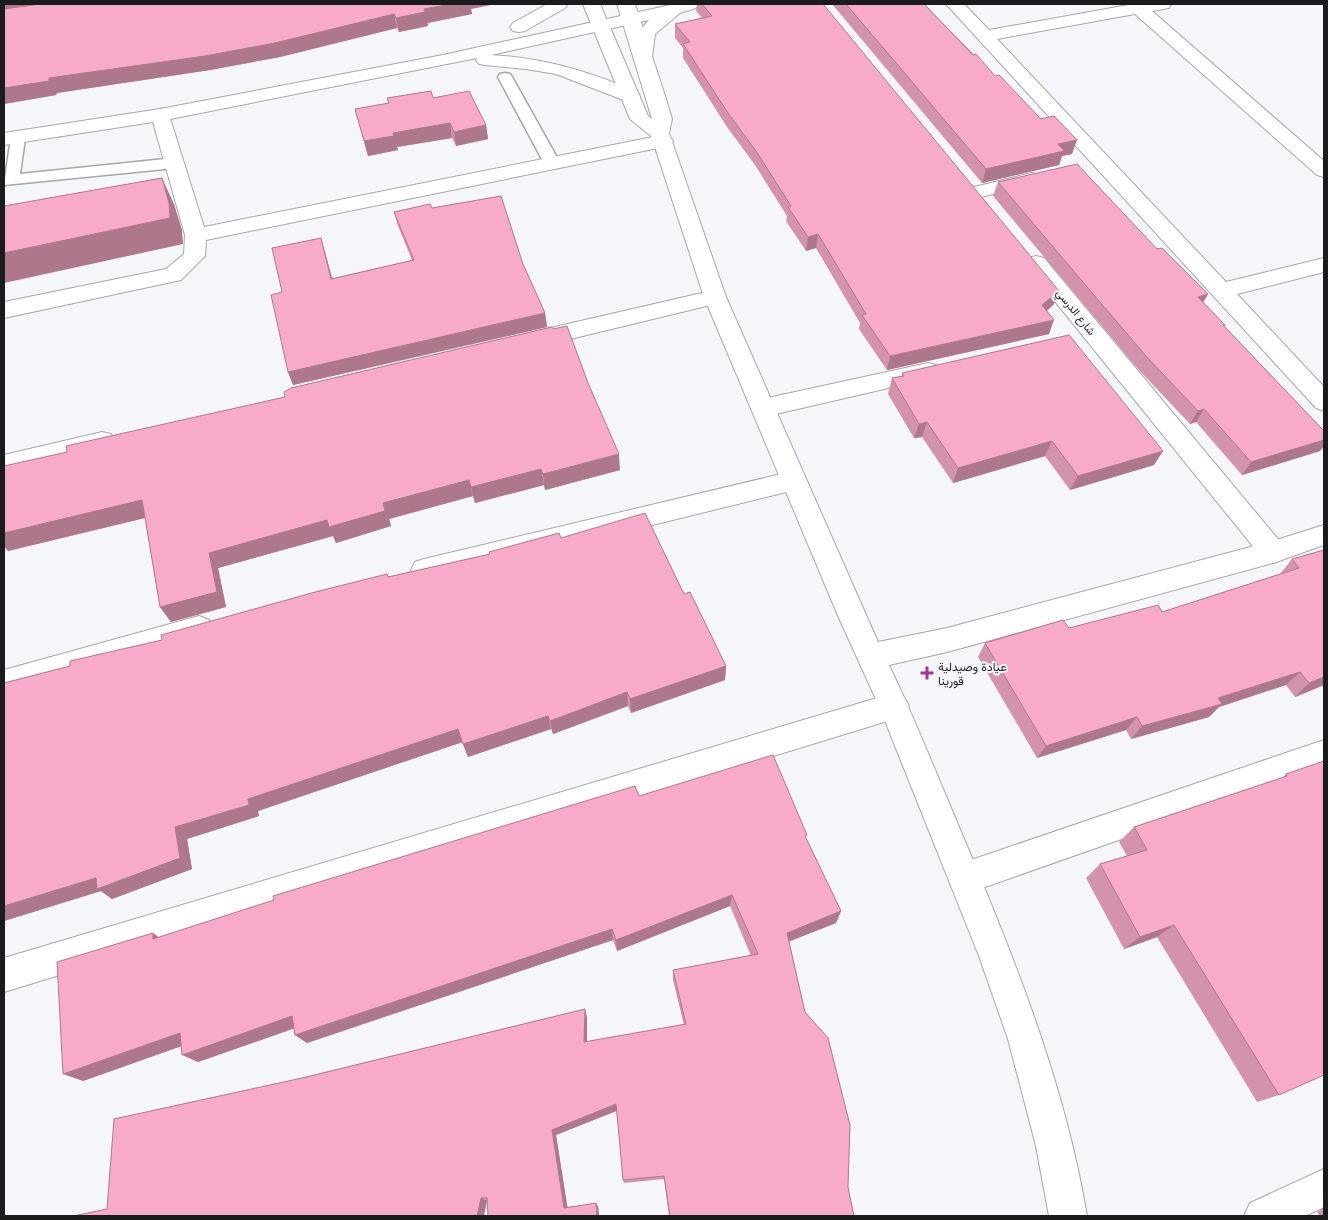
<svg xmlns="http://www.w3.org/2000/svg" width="1328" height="1220" viewBox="0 0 1328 1220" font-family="Poppins,Vazirmatn,sans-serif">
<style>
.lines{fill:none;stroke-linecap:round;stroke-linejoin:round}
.lane-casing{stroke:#a6a7ab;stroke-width:3}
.street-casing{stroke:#a6a7ab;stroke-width:2}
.secondary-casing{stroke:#a6a7ab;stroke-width:2}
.primary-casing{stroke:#a6a7ab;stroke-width:2}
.lane{fill:#fff;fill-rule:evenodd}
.street{fill:#fff;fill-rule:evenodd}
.secondary{fill:#fff;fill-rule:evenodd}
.primary{fill:#fff;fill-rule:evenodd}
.wall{fill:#d493ac}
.shaded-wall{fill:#ad788c}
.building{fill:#f7abc8;stroke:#ad788c}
.poi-dot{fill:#a53491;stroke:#f5f6fa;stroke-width:2}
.labels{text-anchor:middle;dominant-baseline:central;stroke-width:4;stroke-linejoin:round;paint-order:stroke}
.far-street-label{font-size:11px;fill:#1a1b1c;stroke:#f5f6fa}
.poi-label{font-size:12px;fill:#1a1b1c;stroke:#f5f6fa;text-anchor:start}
</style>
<rect width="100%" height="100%" fill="#f5f6fa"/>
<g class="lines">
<defs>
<g id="lane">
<path d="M505 73 510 74 512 77 560 163 557 166H547L544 163 498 77 500 74Z"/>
<path d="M18 134 23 135 25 138 20 174 175 158 180 160 183 163 180 166 175 168 4 185 11 138 13 135Z"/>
</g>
<g id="street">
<path d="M946 4H964L989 30 1134 4H1171L1169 8 1152 11 1324 161V177L1317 175 1135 14 997 39 1226 282 1324 258V272L1237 294 1324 387V411L1316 408Z"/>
<path d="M160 109 167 111 169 115 204 227 663 135 670 137 673 141 670 145 663 147 206 240 205 256 181 280 4 318V302L166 269 184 254 185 235 151 115 153 111Z"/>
<path d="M1032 173 1039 175 1042 179 1039 183 977 198 970 196 967 192 970 188Z"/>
<path d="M1036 256 1044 258 1282 544 1286 552 1282 560 1273 563 1264 560 1028 268 1025 263 1028 258Z"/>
<path d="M715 290 723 292 726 297 723 302 533 348 525 346 522 340 525 334 533 332Z"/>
<path d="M928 363 936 365 940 371 936 377 763 417 755 414 751 408 755 402 763 399Z"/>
<path d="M102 432 111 434 114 441 111 448 4 473V455Z"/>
<path d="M794 471 803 474 807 481 803 488 424 581 415 578 411 570 415 562 424 559Z"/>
<path d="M199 616 209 620 213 628 209 636 4 696V670Z"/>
<path d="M894 693 904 697 909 706 904 715 894 719 4 992V958Z"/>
<path d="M1324 740V768L965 894 954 889 949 878 954 867 965 862Z"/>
<path d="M1324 1169V1207L1305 1216H1244L1250 1203Z"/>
</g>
<path id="secondary" d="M583 4H600L648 116 652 119 617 4H635L666 99 672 119 669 133 726 297 878 642 947 628 1273 541 1324 525V545L1273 563 947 652 889 665C918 726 943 790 970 853 1019 970 1066 1090 1087 1216H1049L1036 1146 1008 1039 979 956 879 706 839 618 704 297 653 141 651 136 630 119Z"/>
<g id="primary">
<path d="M547 4H568L565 8 525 31 519 32 513 31 510 27 513 23Z"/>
<path d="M675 4H699L696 8 680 13 655 34 652 57 649 61 643 62 637 61 634 57 637 33 649 20 491 55C543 58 590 71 638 93L640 97 638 101 631 103 556 74 526 69 485 65 479 64 476 60 477 58 160 121 4 145V133L160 109 443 55Z"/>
</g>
</defs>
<use href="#lane" class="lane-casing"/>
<use href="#street" class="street-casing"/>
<use href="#secondary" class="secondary-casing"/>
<use href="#primary" class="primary-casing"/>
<use href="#lane" class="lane"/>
<use href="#street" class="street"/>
<use href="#secondary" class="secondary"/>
<use href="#primary" class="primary"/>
</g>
<g class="wall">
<path d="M4 4 471 9 472 14 428 23V26L399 32 397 28 280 57 210 70 57 93 56 95 4 104Z"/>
<path d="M697 4H823L1054 304 1047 311 1049 334 887 370 859 329 860 323 816 248 806 251 786 221 787 216 755 165 727 127 683 58V48L675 38V24L702 18 696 11Z"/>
<path d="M832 4H924L1072 154 1062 156 1059 165 982 183Z"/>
<path d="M433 98 486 125 488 139 456 146 452 138 397 147 398 150 368 156 355 109Z"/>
<path d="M998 182 1157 249 1224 326 1324 431V446L1320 451 1242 475 1196 422 1190 424 1138 369 993 196Z"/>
<path d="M432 208 523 264 545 313 547 327 293 385 288 372 282 292 325 252 332 279 412 260 398 226 394 212Z"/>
<path d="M902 373 1154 465 1070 490 1045 456 953 483 922 437 914 438 888 394 892 378 902 376Z"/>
<path d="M4 466 620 470 545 490 544 485 475 503 473 496 389 519 391 526 336 543 333 536 218 568 226 607 171 622 160 607 145 518 8 551 4 546Z"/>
<path d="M561 538 684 594 726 666 725 680 631 713 628 706 553 734 551 729 468 757 462 742 258 811 259 816 187 839 192 869 112 899 101 891 4 921V683L70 666 162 640 388 577Z"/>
<path d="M1324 550V685L1295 697 1286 685 1219 707 1209 717 1131 739 1126 730 1037 758 978 657 985 643 1162 612 1280 574 1292 559Z"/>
<path d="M1324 761 1279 1095 1257 1102 1157 937 1124 949 1086 878 1100 864 1127 856 1119 842 1134 827 1282 778 1286 774Z"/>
<path d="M639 796 806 838 841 911 836 923 789 941 805 1012 848 1187 854 1216H669L664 1179 624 1183 623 1180 617 1111 556 1135 567 1207 598 1206 599 1216H488V1201L107 1209 302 1078 585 1009 587 1018V1042L684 1025 673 980V970L751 956 730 906 617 951 613 940 307 1043 295 1035 294 1028 198 1062 181 1046 83 1081 159 937Z"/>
<path d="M1324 1208V1216H1320L1317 1212Z"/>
</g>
<g class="shaded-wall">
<path d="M4 4H54L4 10Z"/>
<path d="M451 4H496L471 9 472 14 427 23 428 26 399 32 396 18 424 9Z"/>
<path d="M394 14 397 28 280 57 210 70 57 93 56 95 4 104V88L49 78Z"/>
<path d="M450 123 452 138 397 147 398 150 368 156 364 141 393 133Z"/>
<path d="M486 125 488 139 456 146 454 132Z"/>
<path d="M1077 140 1072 154 1062 156 1059 165 982 183 986 169 1058 144Z"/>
<path d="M162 178 174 204 182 230 183 244 4 283V253Z"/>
<path d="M818 234 816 248 806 251 808 237Z"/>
<path d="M321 238 325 252 336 293 331 279Z"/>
<path d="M1059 291 1054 304 1037 319 1042 305Z"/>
<path d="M1208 294 1200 308 1198 297Z"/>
<path d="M545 313 547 327 293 385 288 372Z"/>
<path d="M1054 320 1049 334 887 370 890 356Z"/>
<path d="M1204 409 1196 422 1190 424 1198 411Z"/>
<path d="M927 422 922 437 914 438 919 424Z"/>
<path d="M1324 440V446L1320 451 1242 475 1251 462Z"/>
<path d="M1052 441 1045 456 953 483 958 468Z"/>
<path d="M1163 451 1154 465 1070 490 1078 476Z"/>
<path d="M619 454 620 470 545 490 543 474Z"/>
<path d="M541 469 544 485 475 503 471 487Z"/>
<path d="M469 480 473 496 389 519 391 526 336 543 333 536 218 568 226 607 171 622 160 607 209 553 383 503Z"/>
<path d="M142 500 153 516 8 551 4 546V533Z"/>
<path d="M726 666 725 680 631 713 630 699Z"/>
<path d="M1300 672 1286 685 1219 707 1209 717 1131 739 1142 726 1218 698Z"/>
<path d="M1324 677V685L1295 697 1309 683Z"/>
<path d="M627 692 628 706 553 734 550 721Z"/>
<path d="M548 716 551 729 468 757 463 744Z"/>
<path d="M1137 717 1126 730 1037 758 1046 746Z"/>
<path d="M458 729 463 742 258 811 259 816 187 839 192 869 112 899 101 891 4 921V906L96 878 175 827 248 799Z"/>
<path d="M732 895 730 906 617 951 616 940Z"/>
<path d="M841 911 836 923 783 944 787 933Z"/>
<path d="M1174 925 1157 937 1124 949 1140 937Z"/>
<path d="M612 929 613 940 307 1043 295 1035Z"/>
<path d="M153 933 168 944 153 939Z"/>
<path d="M585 1009 587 1018V1050L584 1042Z"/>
<path d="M292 1016 304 1025 198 1062 182 1055Z"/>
<path d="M180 1033 196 1041 83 1081 63 1074Z"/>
<path d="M616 1104 618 1110 556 1135 568 1210 564 1208 552 1130Z"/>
<path d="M481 1198 487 1201 484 1216H477Z"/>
<path d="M596 1203 598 1206 599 1216H597Z"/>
</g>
<g class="building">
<path d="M40 4H451L424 9 425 12 396 18 394 14 275 43 205 56 49 78V81L4 88V9Z"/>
<path d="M702 4H823L1059 291 1042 305 1054 320 890 356 862 315 866 314 818 234 808 237 788 207 791 206 756 151 728 113 683 44 690 42 675 24 712 16Z"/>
<path d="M846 4H924L973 55 976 54 995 76 999 75 1041 119 1054 116 1077 140 1058 144 1064 151 986 169Z"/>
<path d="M431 91 433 98 469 91 486 125 454 132 450 123 393 133 394 136 364 141 355 109 389 103 387 98Z"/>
<path d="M1077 164 1157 249 1162 248 1208 294 1198 297 1225 325H1223L1324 431V440L1251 462 1204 409 1198 411 1145 355 998 182Z"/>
<path d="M162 178 169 203 170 218 4 253V206Z"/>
<path d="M501 196 523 264 545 313 288 372 271 295 282 292 272 248 321 238 331 279 414 260 394 212 430 204 432 208Z"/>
<path d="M567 326 588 383 619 454 543 474 541 469 471 487 469 480 383 503 385 511 329 527 327 520 209 553 217 592 160 607 142 500 4 533V466L67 452 66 446 285 397 284 392 291 388 552 327 553 329Z"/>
<path d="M1069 335 1163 451 1078 476 1052 441 958 468 927 422 919 424 892 378 904 376 902 373Z"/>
<path d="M645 513 684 594 690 592 726 666 630 699 627 692 550 721 548 716 463 744 458 729 248 799 249 805 175 827 180 858 97 889 96 878 4 906V683L70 666V661L162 640 161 635 319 591 387 574 388 577 490 554 489 552 559 533 561 538Z"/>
<path d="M1324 550V677L1309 683 1300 672 1218 698 1222 704 1142 726 1137 717 1046 746 985 643 1063 620 1069 628 1158 605 1162 612 1299 568 1292 559Z"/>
<path d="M773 755 807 835 805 836 841 911 787 933 805 1012 828 1038 850 1125 848 1187 854 1216H670L664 1176 623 1180 616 1104 552 1130 564 1208 596 1203 597 1216H488L487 1198H481L477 1216H73L107 1209 114 1119 302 1078 585 1009 584 1042 686 1024 673 970 758 954 732 895 616 940 612 929 295 1035 292 1016 182 1055 180 1033 63 1074 57 962 153 933V939L274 900 273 896 635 786 639 796Z"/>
<path d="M1324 761V1075L1279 1095 1174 925 1140 937 1100 864 1147 850 1134 827 1287 776 1286 774Z"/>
</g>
<path class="poi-dot" d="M924.5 665.5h5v5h5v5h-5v5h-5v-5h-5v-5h5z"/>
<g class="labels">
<g class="far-street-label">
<text transform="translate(1076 312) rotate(51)">شارع الدرسي</text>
</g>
<g class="poi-label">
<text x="938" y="666">عيادة وصيدلية<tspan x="938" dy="14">قورينا</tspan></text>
</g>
</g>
<rect width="1328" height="1220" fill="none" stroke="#1a1b1c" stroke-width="10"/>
</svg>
